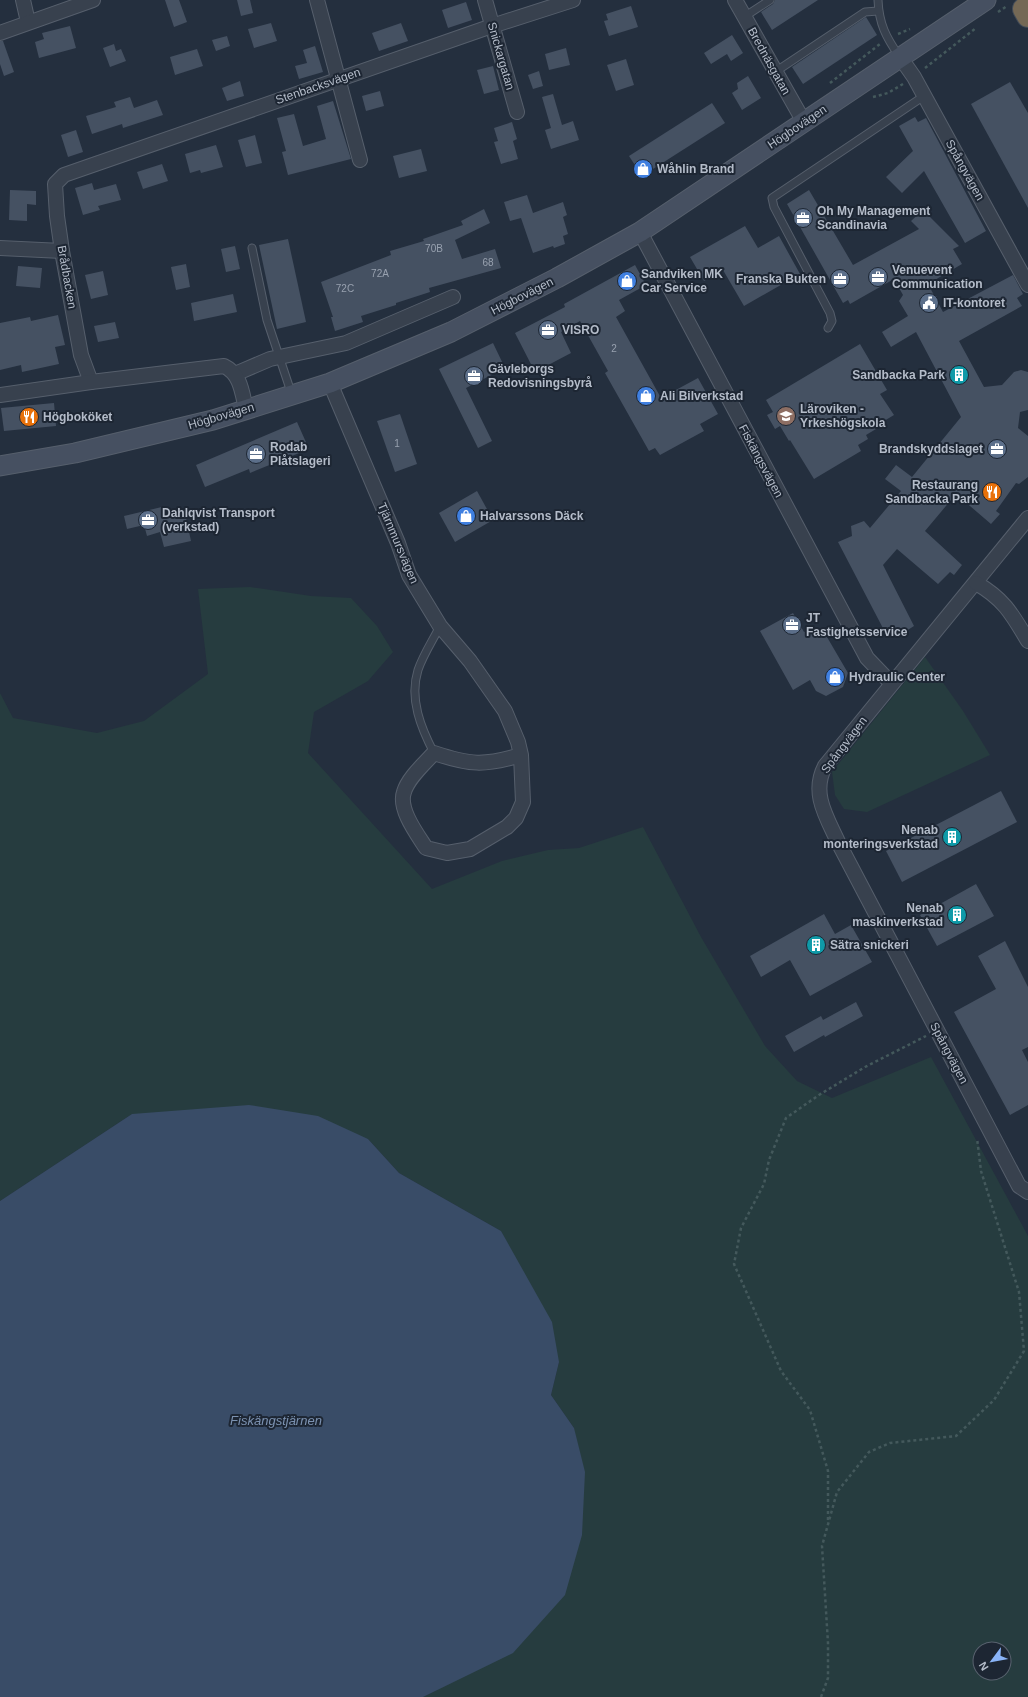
<svg xmlns="http://www.w3.org/2000/svg" width="1028" height="1697" viewBox="0 0 1028 1697" font-family="Arial,sans-serif">
<style>
.green{fill:#263c3f;fill-rule:evenodd}
.water{fill:#394c67}
.building{fill:#455162}
.lines{fill:none;stroke-linecap:round;stroke-linejoin:round}
.lane-casing{stroke:#565f6c;stroke-width:9}
.street-casing{stroke:#565f6c;stroke-width:16}
.secondary-casing{stroke:#565f6c;stroke-width:21}
.highway-casing{stroke:#434c59;stroke-width:24}
.path{stroke:#44595c;stroke-width:2.5;stroke-dasharray:3 3;stroke-linecap:butt}
.lane{stroke:#38414e;stroke-width:7}
.street{stroke:#38414e;stroke-width:14}
.secondary{stroke:#465061;stroke-width:19}
.highway{stroke:#746855;stroke-width:22}
.labels{text-anchor:middle;dominant-baseline:central;stroke-width:4;stroke-linejoin:round;paint-order:stroke}
.number-label{font-size:10px;fill:#98a1af}
.street-label{font-size:12px;fill:#b4bcc9;stroke:#1d2633}
.poi-label{font-size:12px;font-weight:bold;fill:#b4bcc9;stroke:#1d2633;text-anchor:start}
.water-label{font-size:13px;font-style:italic;fill:#7c92b1;stroke:#1d2633}
</style>
<rect width="100%" height="100%" fill="#242f3e"/>
<g class="green">
<path d="M250 587 311 596 351 598 377 626 393 652 368 681 314 712 308 753 432 889 502 861 548 850 579 848 643 827 701 937 765 1046 797 1081 832 1098 931 1057 1028 1236V1697H423L437 1690 574 1428 551 1395 559 1362 501 1231 399 1173 368 1139 132 1114 0 1201V693L13 718 97 733 144 721 208 674 198 589ZM980 1649H1004V1673H980Z"/>
<path d="M925 657 963 711 990 755 867 812 844 809 835 795 832 772Z"/>
</g>
<path class="water" d="M249 1105 318 1116 368 1139 399 1173 501 1231 552 1322 559 1362 551 1395 574 1428 585 1472 582 1535 565 1595 513 1653 423 1697H0V1201L132 1114Z"/>
<g class="building">
<path d="M165 0H179L187 22 174 27Z"/>
<path d="M237 0H250L253 13 241 16Z"/>
<path d="M775 0H818L772 30 761 12 773 4Z"/>
<path d="M466 2 472 20 448 28 442 10Z"/>
<path d="M631 6 638 27 609 36 604 21 608 20 606 14Z"/>
<path d="M866 17 877 35 803 84 792 67Z"/>
<path d="M271 23 277 41 254 48 248 29Z"/>
<path d="M401 23 408 41 379 51 372 33Z"/>
<path d="M70 26 76 48 39 58 35 42 44 39 42 33Z"/>
<path d="M732 35 743 53 731 61 727 54 711 64 704 53Z"/>
<path d="M227 36 230 46 216 51 212 40Z"/>
<path d="M0 41H3L14 72 4 76 0 64Z"/>
<path d="M114 44 116 51 121 49 126 61 110 67 103 48Z"/>
<path d="M315 46 323 72 299 79 295 66 307 63 303 50Z"/>
<path d="M566 48 570 65 549 70 545 54Z"/>
<path d="M197 49 203 66 175 75 170 57Z"/>
<path d="M626 59 634 85 616 91 607 65Z"/>
<path d="M493 66 499 90 484 94 477 70Z"/>
<path d="M539 71 543 86 533 89 528 75Z"/>
<path d="M748 76 761 98 742 110 732 93 738 89 737 83Z"/>
<path d="M240 81 244 96 227 101 222 88Z"/>
<path d="M1010 82 1028 113V208L971 104Z"/>
<path d="M380 91 384 106 366 111 362 96Z"/>
<path d="M553 94 562 125 573 121 579 140 551 149 545 130 551 128 542 97Z"/>
<path d="M130 97 134 108 157 100 163 115 123 128 122 124 92 134 86 116 116 107 114 102Z"/>
<path d="M333 101 351 159 288 175 282 152 286 151 277 118 294 114 303 146 326 139 317 106Z"/>
<path d="M712 103 725 123 642 176 629 156Z"/>
<path d="M915 117 918 122 926 118 986 231 965 243 924 171 902 193 886 177 913 151 899 126Z"/>
<path d="M512 122 517 139 513 141 518 159 501 164 494 142 498 141 494 128Z"/>
<path d="M76 130 83 152 68 157 61 135Z"/>
<path d="M255 135 262 163 246 167 238 140Z"/>
<path d="M216 145 223 167 201 173 200 170 190 173 185 154Z"/>
<path d="M421 149 427 171 399 178 393 156Z"/>
<path d="M162 164 168 181 143 189 137 172Z"/>
<path d="M92 183 94 190 116 184 121 200 98 206 100 210 83 215 75 188Z"/>
<path d="M10 190 36 191V205L27 204V221L9 220Z"/>
<path d="M809 190 853 265 919 229 911 221 923 210 959 246 953 249 962 264 928 284 943 312 1013 275 1023 294 1017 298 1022 306 959 341 984 387 1002 385 1014 372 1021 370 1028 372V410L1020 412 1018 428 1028 436V477L1019 484 1016 483 996 511 1000 514 991 524 956 494 925 531 962 565 954 575 950 572 938 584 897 549 883 565 914 626 903 633 898 629 886 634 838 542 852 536 851 526 864 521 870 528 901 491 885 479 896 465 912 477 961 417 916 332 891 347 882 332 908 316 899 301 903 295 894 279 850 304 848 300 843 303 787 204Z"/>
<path d="M527 195 533 213 563 202 567 215 563 217 568 234 563 236 565 244 554 248 553 246 533 253 521 218 510 221 504 202Z"/>
<path d="M484 209 490 223 455 240 462 259 495 249 501 268 429 288 430 292 396 303V305L361 316 363 322 335 331 331 317H333L321 282 391 255 390 251 424 241 423 239 463 225 461 221Z"/>
<path d="M745 226 758 248 779 236 800 274 744 306 723 270 704 281 690 257Z"/>
<path d="M288 239 306 322 277 329 259 245Z"/>
<path d="M235 246 240 269 226 272 221 249Z"/>
<path d="M186 264 190 287 176 290 171 267Z"/>
<path d="M635 265 646 285 619 300 625 311 616 317 661 398 698 378 718 414 700 424 704 431 660 455 655 448 649 451 605 373 608 371 580 321 561 332 571 353 535 372 515 333 565 307 564 304Z"/>
<path d="M18 266 42 268 40 288 16 286Z"/>
<path d="M103 271 108 295 91 299 85 275Z"/>
<path d="M233 294 237 312 194 321 191 303Z"/>
<path d="M58 315 65 345 55 347 59 364 22 372 21 365 0 370V323L30 317 31 321Z"/>
<path d="M115 322 119 338 98 342 94 326Z"/>
<path d="M493 343 505 368 466 388 492 441 478 448 439 369Z"/>
<path d="M860 344 887 390 880 394 894 415 874 427 876 429 866 435 868 439 858 445 861 451 814 479 790 440 789 441 780 426 775 429 767 415 773 412 766 400Z"/>
<path d="M54 403 56 426 4 431 1 408Z"/>
<path d="M400 414 417 464 395 472 377 421Z"/>
<path d="M297 422 309 449 250 473 249 469 205 487 196 465Z"/>
<path d="M477 491 493 520 455 542 439 513Z"/>
<path d="M166 506 169 517 185 513 191 541 164 547 160 532 147 536 144 525 127 529 124 516Z"/>
<path d="M793 613 804 632 810 629 818 631 827 637 848 673 843 687 826 696 816 691 810 680 793 690 760 631Z"/>
<path d="M1001 791 1017 822 902 882 886 851Z"/>
<path d="M976 884 994 916 937 946 920 915Z"/>
<path d="M824 914 835 934 851 925 872 962 810 996 790 960 761 977 750 956Z"/>
<path d="M1005 941 1028 987V1047L1022 1050 1028 1062V1105L1010 1115 954 1012 996 989 978 956Z"/>
<path d="M856 1002 863 1016 825 1037 824 1035 794 1052 785 1036 821 1016 823 1020Z"/>
</g>
<g class="lines">
<defs>
<g id="lane">
<path d="M878 0C879 24 886 37 899 56"/>
<path d="M744 17 770 0"/>
<path d="M775 72 865 12 878 11"/>
<path d="M252 248 267 320 292 395"/>
<path d="M828 328 832 321 830 313 774 207 772 198 924 96"/>
<path d="M434 753C421 728 409 699 418 670 423 655 433 640 440 626"/>
</g>
<g id="street">
<path d="M23 0 28 22"/>
<path d="M317 0 360 160"/>
<path d="M485 0 517 112"/>
<path d="M735 0 804 122"/>
<path d="M0 33 93 0"/>
<path d="M900 57 914 77 1028 285"/>
<path d="M640 232 867 658 891 683"/>
<path d="M0 248 62 251"/>
<path d="M235 374 270 359 346 343 453 297"/>
<path d="M91 382 81 355 62 251 57 216 55 184 64 175 492 26 573 0"/>
<path d="M330 383 398 543 409 575 440 626 470 661 505 711 518 742 521 755 523 802 516 818 507 827 470 849 447 853 426 848C417 834 398 809 404 792 408 778 424 764 434 753 470 765 484 766 521 755"/>
<path d="M0 395 91 382 224 366C241 374 242 393 246 409"/>
<path d="M1028 518 825 766C811 793 826 816 838 842L1019 1186 1028 1192"/>
<path d="M976 583C1004 599 1012 614 1028 641"/>
</g>
<path id="secondary" d="M0 466 75 453 213 420 330 383 451 332 557 278 640 232 986 0"/>
<path id="highway" d="M1024 9 1028 16"/>
</defs>
<use href="#lane" class="lane-casing"/>
<use href="#street" class="street-casing"/>
<use href="#secondary" class="secondary-casing"/>
<use href="#highway" class="highway-casing"/>
<g class="path">
<path d="M998 12 1007 6"/>
<path d="M898 34 910 29"/>
<path d="M925 68 976 28"/>
<path d="M830 83 880 44"/>
<path d="M873 97 888 93 903 84"/>
<path d="M828 1520V1471L810 1410 781 1371 734 1264 741 1228 764 1184 769 1160 786 1118 819 1095 865 1067 926 1036"/>
<path d="M821 1697 828 1678V1643L822 1546 837 1492 869 1452 890 1443 956 1436 994 1400 1024 1351 1019 1292 981 1171 977 1138"/>
</g>
<use href="#lane" class="lane"/>
<use href="#street" class="street"/>
<use href="#secondary" class="secondary"/>
<use href="#highway" class="highway"/>
</g>
<defs>
<symbol id="shop-disc" viewBox="-11 -11 22 22"><circle r="9.5" fill="#3f7fe0" stroke="#1d2633"/><path d="M-5-2.5h2.3a2.7 3.5 0 0 1 5.4 0H5L5.5 6h-11ZM-1.5-2.5h3a1.5 2.3 0 0 0-3 0Z" fill="#fff"/></symbol>
<symbol id="office-disc" viewBox="-11 -11 22 22"><circle r="9.5" fill="#5c6f8a" stroke="#1d2633"/><path d="M-6-3h4V-5.5h4V-3h4V5H-6ZM-1-4.5V-3h2v-1.5ZM-6 0V1H6V0Z" fill="#fff"/></symbol>
<symbol id="civic-disc" viewBox="-11 -11 22 22"><circle r="9.5" fill="#5c6f8a" stroke="#1d2633"/><path d="M-.6-6.5H3V-4.5H.6V-3L4-1V1h2V6H-6V1h2V-1L-.6-3ZM-1.2 2.5V6h2.4V2.5Z" fill="#fff"/></symbol>
<symbol id="building-disc" viewBox="-11 -11 22 22"><circle r="9.5" fill="#0f9aa8" stroke="#1d2633"/><path d="M-4-6H4V6H1V3H-1V6H-4ZM-2.5-4.3h1.7v1.8h-1.7ZM.8-4.3h1.7v1.8H.8ZM-2.5-1h1.7V.8h-1.7ZM.8-1h1.7V.8H.8Z" fill="#fff"/></symbol>
<symbol id="school-disc" viewBox="-11 -11 22 22"><circle r="9.5" fill="#8d6e63" stroke="#1d2633"/><path d="M0-5L7-2L0 1L-7-2ZM-4 1L0 2.5L4 1V4Q0 6-4 4Z" fill="#fff"/></symbol>
<symbol id="restaurant-disc" viewBox="-11 -11 22 22"><circle r="9.5" fill="#e8710a" stroke="#1d2633"/><path d="M-5-6h1v4h1v-4h1v4h1v-4h1v5L-1.5 .5V6h-2V.5L-5-1ZM5-6V6H3V1.5H1.5Q1.5-4 5-6Z" fill="#fff"/></symbol>
</defs>
<g fill-rule="evenodd">
<use href="#shop-disc" x="632" y="158" width="22" height="22"/>
<use href="#office-disc" x="792" y="207" width="22" height="22"/>
<use href="#office-disc" x="867" y="266" width="22" height="22"/>
<use href="#office-disc" x="829" y="268" width="22" height="22"/>
<use href="#shop-disc" x="616" y="270" width="22" height="22"/>
<use href="#civic-disc" x="918" y="292" width="22" height="22"/>
<use href="#office-disc" x="537" y="319" width="22" height="22"/>
<use href="#building-disc" x="948" y="364" width="22" height="22"/>
<use href="#office-disc" x="463" y="365" width="22" height="22"/>
<use href="#shop-disc" x="635" y="385" width="22" height="22"/>
<use href="#school-disc" x="775" y="405" width="22" height="22"/>
<use href="#restaurant-disc" x="18" y="406" width="22" height="22"/>
<use href="#office-disc" x="986" y="438" width="22" height="22"/>
<use href="#office-disc" x="245" y="443" width="22" height="22"/>
<use href="#restaurant-disc" x="981" y="481" width="22" height="22"/>
<use href="#shop-disc" x="455" y="505" width="22" height="22"/>
<use href="#office-disc" x="137" y="509" width="22" height="22"/>
<use href="#office-disc" x="781" y="614" width="22" height="22"/>
<use href="#shop-disc" x="824" y="666" width="22" height="22"/>
<use href="#building-disc" x="941" y="826" width="22" height="22"/>
<use href="#building-disc" x="946" y="904" width="22" height="22"/>
<use href="#building-disc" x="805" y="934" width="22" height="22"/>
</g>
<g class="labels">
<g class="number-label">
<text x="434" y="248">70B</text>
<text x="488" y="262">68</text>
<text x="380" y="273">72A</text>
<text x="345" y="288">72C</text>
<text x="614" y="348">2</text>
<text x="397" y="443">1</text>
</g>
<g class="street-label">
<text transform="translate(501 56) rotate(74)">Snickargatan</text>
<text transform="translate(769 61) rotate(61)">Brednäsgatan</text>
<text transform="translate(318 86) rotate(-19)">Stenbacksvägen</text>
<text transform="translate(797 127) rotate(-34)">Högbovägen</text>
<text transform="translate(965 170) rotate(61)">Spångvägen</text>
<text transform="translate(67 277) rotate(80)">Brådbacken</text>
<text transform="translate(522 296) rotate(-27)">Högbovägen</text>
<text transform="translate(221 416) rotate(-16)">Högbovägen</text>
<text transform="translate(761 461) rotate(62)">Fiskängsvägen</text>
<text transform="translate(398 543) rotate(67)">Tjärnmursvägen</text>
<text transform="translate(844 745) rotate(-53)">Spångvägen</text>
<text transform="translate(949 1053) rotate(62)">Spångvägen</text>
</g>
<g class="poi-label">
<text x="657" y="169">Wåhlin Brand</text>
<text x="817" y="211">Oh My Management<tspan x="817" dy="14">Scandinavia</tspan></text>
<text x="892" y="270">Venuevent<tspan x="892" dy="14">Communication</tspan></text>
<text x="641" y="274">Sandviken MK<tspan x="641" dy="14">Car Service</tspan></text>
<text x="826" y="279" text-anchor="end">Franska Bukten</text>
<text x="943" y="303">IT-kontoret</text>
<text x="562" y="330">VISRO</text>
<text x="488" y="369">Gävleborgs<tspan x="488" dy="14">Redovisningsbyrå</tspan></text>
<text x="945" y="375" text-anchor="end">Sandbacka Park</text>
<text x="660" y="396">Ali Bilverkstad</text>
<text x="800" y="409">Läroviken -<tspan x="800" dy="14">Yrkeshögskola</tspan></text>
<text x="43" y="417">Högboköket</text>
<text x="270" y="447">Rodab<tspan x="270" dy="14">Plåtslageri</tspan></text>
<text x="983" y="449" text-anchor="end">Brandskyddslaget</text>
<text x="978" y="485" text-anchor="end">Restaurang<tspan x="978" dy="14">Sandbacka Park</tspan></text>
<text x="162" y="513">Dahlqvist Transport<tspan x="162" dy="14">(verkstad)</tspan></text>
<text x="480" y="516">Halvarssons Däck</text>
<text x="806" y="618">JT<tspan x="806" dy="14">Fastighetsservice</tspan></text>
<text x="849" y="677">Hydraulic Center</text>
<text x="938" y="830" text-anchor="end">Nenab<tspan x="938" dy="14">monteringsverkstad</tspan></text>
<text x="943" y="908" text-anchor="end">Nenab<tspan x="943" dy="14">maskinverkstad</tspan></text>
<text x="830" y="945">Sätra snickeri</text>
</g>
<g class="water-label">
<text x="276" y="1420">Fiskängstjärnen</text>
</g>
</g>
<g transform="translate(992 1661) rotate(238)"><circle r="19" fill="#1d2633" stroke="#59626f"/>
<path d="M0-3L7 15L0 10L-7 15Z" fill="#8ab4f8"/>
<text y="-6" font-size="11" font-weight="bold" text-anchor="middle" fill="#b4bcc9">N</text>
</g>
</svg>
